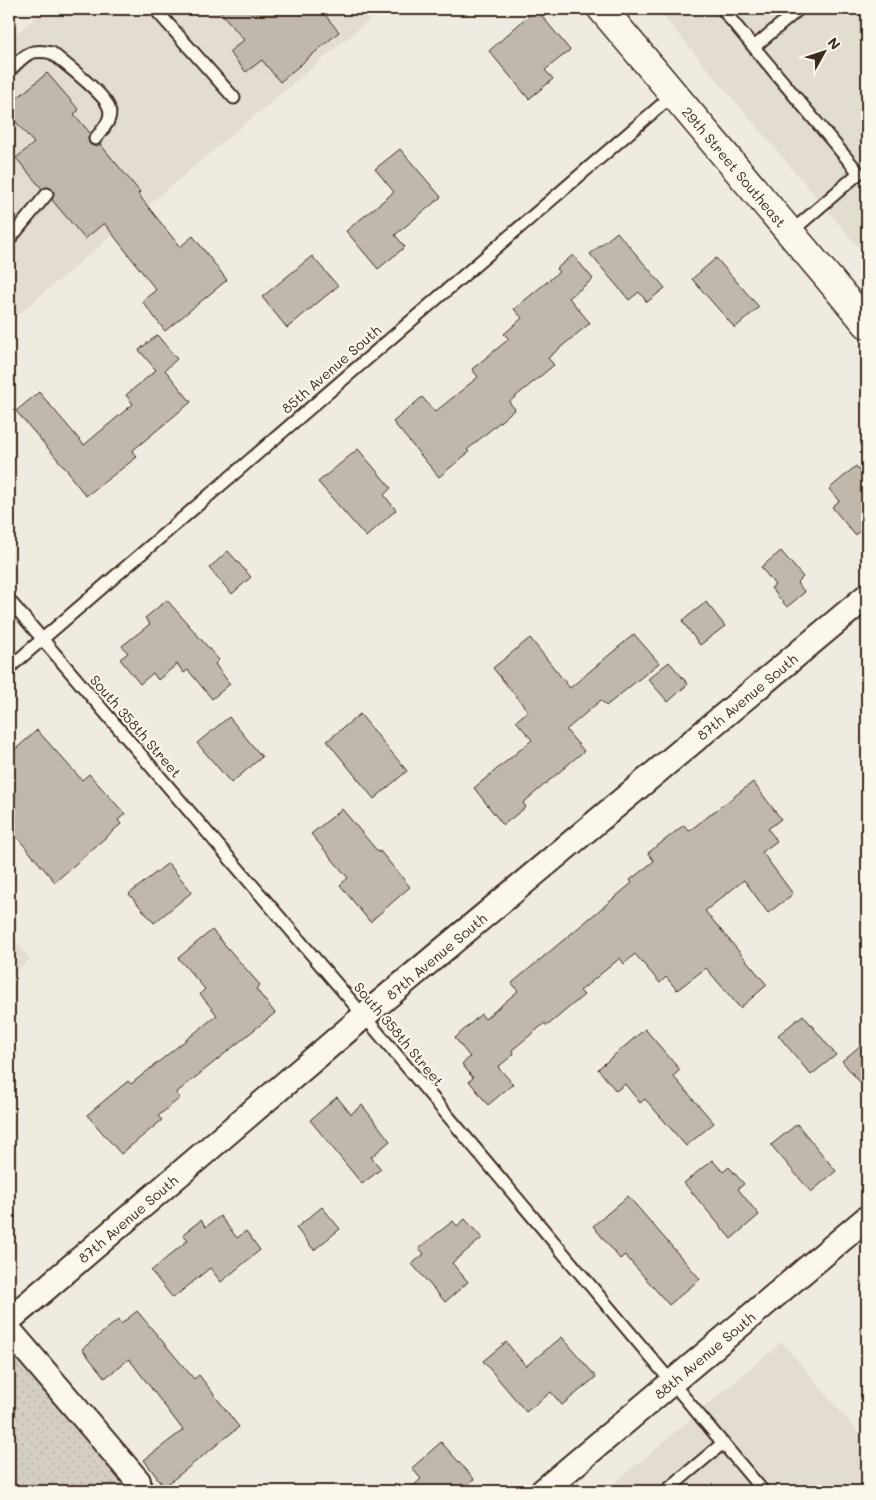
<svg xmlns="http://www.w3.org/2000/svg" width="876" height="1500" viewBox="0 0 876 1500" font-family="Mali,sans-serif">
<style>
.built{fill:#e2dcd1}
.grass{fill:url(#grass-dots);stroke:#887c70}
.building{fill:#c0b8ad;stroke:#3b2a1e}
.lines{fill:none;stroke-linecap:round;stroke-linejoin:round}
.service-casing{stroke:#3b2a1e;stroke-width:15}
.minor-casing{stroke:#3b2a1e;stroke-width:28}
.tertiary-casing{stroke:#3b2a1e;stroke-width:31}
.service{stroke:#fbf7ec;stroke-width:11}
.minor{stroke:#fbf7ec;stroke-width:24}
.tertiary{stroke:#fbf7ec;stroke-width:28}
.labels{text-anchor:middle;dominant-baseline:central;stroke-width:4.5;stroke-linejoin:round;paint-order:stroke}
.street-label{font-size:14px;fill:#3b2a1e;stroke:#fbf7ec}
</style>
<defs>
<pattern id="grass-dots" width="8" height="8" patternUnits="userSpaceOnUse" patternTransform="scale(1.25)"><rect width="8" height="8" fill="#d5cec3"/><path d="M2 2h.1M6 6h.1" fill="none" stroke="#b8b1a7" stroke-width="1.8" stroke-linecap="round"/></pattern>
</defs>
<rect width="100%" height="100%" fill="#f0ebe0"/>
<filter id="ink" filterUnits="userSpaceOnUse"><feTurbulence type="fractalNoise" baseFrequency=".02" numOctaves="2"/><feDisplacementMap in="SourceGraphic" scale="10" xChannelSelector="R" yChannelSelector="G"/><feConvolveMatrix kernelMatrix="1 2 1 2 8 2 1 2 1" color-interpolation-filters="sRGB"/></filter>
<g filter="url(#ink)">
<g class="built">
<path d="M46 9H382L9 322V39Z"/>
<path d="M657 9H867V257Z"/>
<path d="M9 933 30 959 9 977Z"/>
<path d="M782 1342 867 1443V1491H605Z"/>
</g>
<path class="grass" d="M9 1330 149 1491H9Z"/>
<g class="building">
<path d="M218 9H320L339 32 280 82 262 60 246 72 229 52 244 40Z"/>
<path d="M536 9 570 50 545 70 553 79 529 99 489 51Z"/>
<path d="M47 73 79 110 74 114 90 133 88 138 90 144 94 146 100 144 140 192 138 194 180 247 193 236 227 280 165 331 142 301 156 290 104 223 85 239 52 200 54 195 52 189 48 187 42 189 16 158 34 143 9 114V105Z"/>
<path d="M400 149 441 197 395 235 405 247 378 269 346 231 394 192 375 169Z"/>
<path d="M617 232 665 288 647 302 639 292 629 300 590 254Z"/>
<path d="M573 255 593 279 569 298 590 323 548 358 554 365 509 402 515 409 467 450 469 452 439 477 393 422 422 397 435 412 478 377 472 369 509 339 504 334 522 318 514 309 559 272 556 269Z"/>
<path d="M312 256 338 286 287 328 262 297Z"/>
<path d="M716 258 759 307 735 328 692 279Z"/>
<path d="M157 335 177 359 165 370 191 402 132 451 137 457 86 496 70 476 71 475 16 411 39 392 84 445 133 404 126 395 156 370 139 350Z"/>
<path d="M358 449 391 488 384 495 396 510 366 537 318 482Z"/>
<path d="M856 466 867 480V525L855 535 832 507 839 501 829 489Z"/>
<path d="M228 551 251 577 232 594 209 568Z"/>
<path d="M781 551 803 577 797 583 805 592 787 607 771 588 775 585 761 567Z"/>
<path d="M167 600 219 660 215 664 230 684 212 699 188 670 184 673 177 664 158 680 153 673 140 684 120 659 128 653 122 646 150 624 145 618Z"/>
<path d="M706 602 725 626 700 645 682 621Z"/>
<path d="M634 634 659 663 606 706 601 700 566 730 584 751 523 803 526 807 503 825 474 788 532 740 516 721 528 711 493 668 530 638 570 688Z"/>
<path d="M669 662 688 684 668 702 648 679Z"/>
<path d="M360 714 407 771 374 799 327 741Z"/>
<path d="M229 717 262 757 231 783 197 743Z"/>
<path d="M37 730 82 780 89 774 125 814 118 820 121 824 55 882 9 828V755Z"/>
<path d="M753 782 781 819 768 829 777 841 762 852 793 894 768 913 744 880 705 911 767 985 740 1008 706 968 677 990 666 977 660 983 635 954 624 964 620 958 580 991 584 995 547 1026 545 1023 512 1050 514 1054 498 1067 513 1084 488 1105 469 1081 473 1078 462 1064 470 1057 455 1038 481 1014 485 1019 518 991 512 983 632 883 630 880 654 861 648 853 684 825 689 831Z"/>
<path d="M342 809 379 853 380 851 410 887 370 922 340 885 348 878 311 834Z"/>
<path d="M168 863 192 892 154 923 129 894Z"/>
<path d="M212 930 260 985 256 989 275 1013 176 1093 180 1098 158 1116 162 1120 121 1154 87 1115 128 1081 131 1084 217 1015 200 994 205 989 178 958Z"/>
<path d="M803 1015 836 1055 811 1075 778 1035Z"/>
<path d="M645 1029 680 1070 673 1076 714 1123 686 1146 645 1099 640 1103 625 1084 616 1091 598 1069Z"/>
<path d="M867 1040V1091L842 1061Z"/>
<path d="M337 1097 351 1114 362 1105 390 1141 371 1157 381 1169 362 1184 310 1120Z"/>
<path d="M797 1124 836 1171 811 1192 771 1145Z"/>
<path d="M712 1160 723 1172 729 1167 744 1184 738 1189 759 1215 731 1239 684 1183Z"/>
<path d="M628 1196 700 1279 669 1305 625 1255 620 1259 593 1226Z"/>
<path d="M322 1207 340 1229 314 1250 296 1228Z"/>
<path d="M220 1216 237 1238 246 1231 260 1250 221 1282 210 1268 173 1298 151 1271 188 1240 183 1234 201 1220 206 1227Z"/>
<path d="M465 1219 482 1238 452 1263 468 1282 445 1302 412 1264 424 1254 419 1248 453 1221 457 1226Z"/>
<path d="M137 1311 194 1379 199 1375 239 1427 164 1487 144 1460 183 1430 129 1359 105 1378 82 1349 118 1320 121 1324Z"/>
<path d="M562 1337 596 1377 562 1405 551 1392 526 1412 483 1361 506 1342 526 1366Z"/>
<path d="M441 1442 474 1479 461 1491H407L421 1479 412 1468Z"/>
</g>
<g class="lines">
<defs>
<g id="service">
<path d="M155 9 234 98"/>
<path d="M722 9 859 173 791 232"/>
<path d="M754 47 799 9"/>
<path d="M9 71C25 56 28 48 52 53 64 63 106 95 109 108 113 120 102 130 95 139"/>
<path d="M9 240 47 194"/>
<path d="M9 600 364 1016 763 1491"/>
<path d="M9 668 674 94"/>
<path d="M666 1491 723 1443"/>
</g>
<g id="minor">
<path id="s1" d="M9 1320 364 1016 867 596"/>
<path d="M9 1330 138 1481"/>
<path id="s2" d="M543 1491 867 1218"/>
</g>
<g id="tertiary">
<path id="s3" d="M602 9 867 324"/>
</g>
</defs>
<use href="#service" class="service-casing"/>
<use href="#minor" class="minor-casing"/>
<use href="#tertiary" class="tertiary-casing"/>
<use href="#service" class="service"/>
<use href="#minor" class="minor"/>
<use href="#tertiary" class="tertiary"/>
</g>
</g>
<g class="labels">
<g class="street-label">
<text stroke="none"><textPath href="#s3" startOffset="206">29th Street Southeast</textPath></text>
<text transform="translate(331 369) rotate(-41)">85th Avenue South</text>
<text stroke="none"><textPath href="#s1" startOffset="966">87th Avenue South</textPath></text>
<text transform="translate(136 726) rotate(49)">South 358th Street</text>
<text stroke="none"><textPath href="#s1" startOffset="561">87th Avenue South</textPath></text>
<text transform="translate(399 1034) rotate(50)">South 358th Street</text>
<text stroke="none"><textPath href="#s1" startOffset="156">87th Avenue South</textPath></text>
<text stroke="none"><textPath href="#s2" startOffset="211">88th Avenue South</textPath></text>
</g>
</g>
<rect width="876" height="1500" fill="none" stroke="#fbf7ec" stroke-width="30"/>
<rect x="15" y="15" width="846" height="1470" fill="none" stroke="#3b2a1e" stroke-width="2" filter="url(#ink)"/>
<g transform="translate(824 52) rotate(50)" stroke="#fbf7ec" stroke-width="4" paint-order="stroke">
<path d="M0-4L9 19L0 12L-9 19Z" fill="#3b2a1e"/>
<text y="-8" font-size="14" font-weight="bold" text-anchor="middle" fill="#3b2a1e">N</text>
</g>
</svg>
